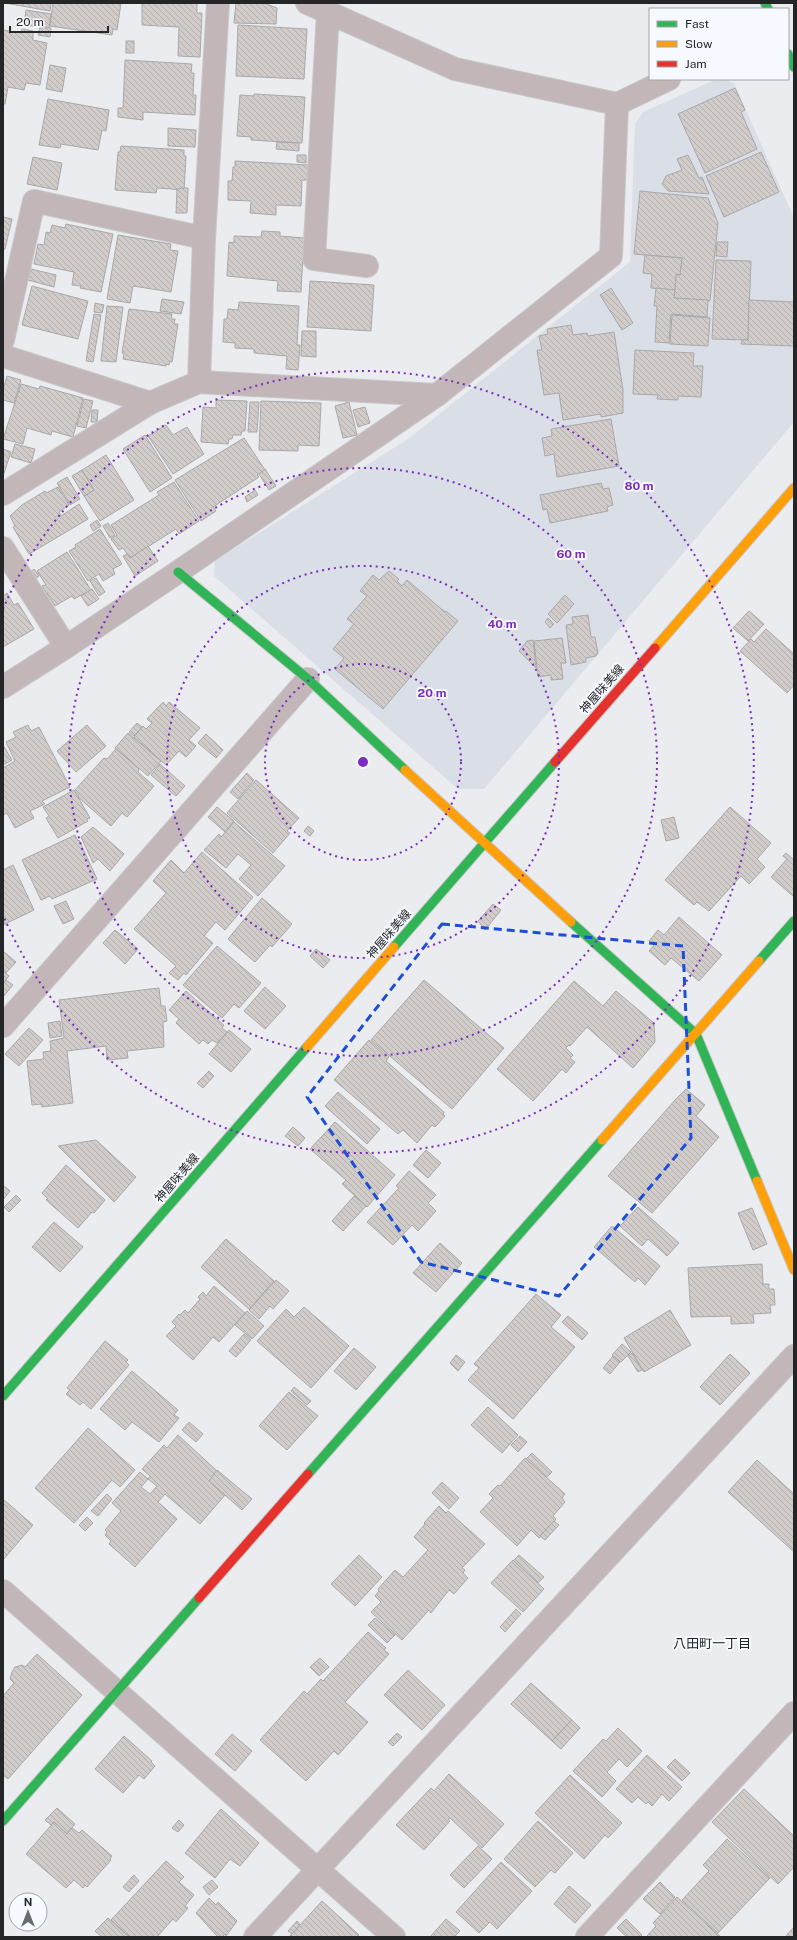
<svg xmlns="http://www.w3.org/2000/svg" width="797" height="1940" viewBox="0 0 797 1940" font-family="'Public Sans','Noto Sans JP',sans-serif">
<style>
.built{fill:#dadee7}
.building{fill:url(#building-back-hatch);stroke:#a9a8a9}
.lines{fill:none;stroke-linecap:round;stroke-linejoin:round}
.street-casing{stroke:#c7c8ca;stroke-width:24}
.fast-casing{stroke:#c7c8ca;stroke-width:11}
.slow-casing{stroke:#c7c8ca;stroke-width:11}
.jam-casing{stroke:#c7c8ca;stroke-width:11}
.street{stroke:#c2b6b8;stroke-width:22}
.fast{stroke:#30b455;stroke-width:9}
.slow{stroke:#ff9f0a;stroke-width:9}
.jam{stroke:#e5322d;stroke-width:9}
.marked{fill:none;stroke:#1d4ed8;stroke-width:3;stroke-dasharray:8 5;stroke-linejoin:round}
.ring{fill:none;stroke:#7b2cbf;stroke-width:2;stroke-dasharray:2 4}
.labels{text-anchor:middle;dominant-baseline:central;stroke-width:4;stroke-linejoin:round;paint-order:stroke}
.street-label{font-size:12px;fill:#242527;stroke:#f6f9ff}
.neighbourhood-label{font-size:13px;fill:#242527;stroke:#f6f9ff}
.centre{fill:#7b2cbf;stroke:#f6f9ff;stroke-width:2}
.ring-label{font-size:12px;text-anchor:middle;font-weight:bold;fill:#7b2cbf;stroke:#f6f9ff;stroke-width:4;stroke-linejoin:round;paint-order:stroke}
</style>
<defs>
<pattern id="building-back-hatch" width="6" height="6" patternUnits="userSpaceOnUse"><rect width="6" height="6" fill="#d1ccc9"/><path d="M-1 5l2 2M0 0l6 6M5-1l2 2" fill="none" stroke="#b3afad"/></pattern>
</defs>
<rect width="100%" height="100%" fill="#eaecef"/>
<path class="built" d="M717 79H723L734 83 794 218V422L484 789H458L214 576 215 561 408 439 630 262 635 124 643 112Z"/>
<g class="building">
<path d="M5 3H51L50 11Z"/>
<path d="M53 3H121L117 30 113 29 112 35 50 26Z"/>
<path d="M142 3H197V13H202L200 57 178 56 179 27 142 25Z"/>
<path d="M236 3H264L277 8 276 24 234 23Z"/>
<path d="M26 10 51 14 49 28 24 25Z"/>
<path d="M238 25 307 29 304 79 236 76Z"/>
<path d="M40 27 51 28 50 37 38 35Z"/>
<path d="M22 29 33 31V40L47 43 40 85 26 83 24 90 8 87 5 104H3V30L21 33Z"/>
<rect x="126" y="41" width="8" height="12"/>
<path d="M125 60 192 64 191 73H194L193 95H196L195 115 143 112V120L118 117V108H123Z"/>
<path d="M50 65 66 68 62 92 46 89Z"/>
<path d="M735 88 745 110 741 112 757 149 705 173 678 114Z"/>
<path d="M254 94 305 97 302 143 251 140V137L237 136 240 95 254 96Z"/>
<path d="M48 99 109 110 106 131 102 130 98 150 61 144 60 148 39 145Z"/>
<path d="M168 128 196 130 195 147 168 146Z"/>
<path d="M277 142 299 143V151L276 149Z"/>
<path d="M121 146 184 150V156H186L184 190 157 188 156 193 115 190 118 152H120Z"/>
<path d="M761 152 779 192 724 217 706 176Z"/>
<path d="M297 155H306V163L297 162Z"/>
<path d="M688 155 699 178 702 177 709 194 668 191 662 184 666 176 682 170 677 159Z"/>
<path d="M33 157 62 163 57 190 27 184Z"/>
<path d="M235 161 308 165 307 180H302L301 206 276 205V215L250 213 251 201 228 200V181H232L233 167H235Z"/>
<path d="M184 188H188L187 213H176L177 189Z"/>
<path d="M640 191 708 198 718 223 710 301 674 298 676 274 680 275 682 258 634 254Z"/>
<path d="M3 217 12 219 5 249H3Z"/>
<path d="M66 224 113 234 101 292 80 288 81 286 72 285 74 272 34 264 38 244 44 245 46 232 50 233 52 225 65 228Z"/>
<path d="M262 231 280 232V236L304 238 301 292 277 291 278 281 227 276 229 242 234 243V236L261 237Z"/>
<path d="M118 235 171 244 170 250 178 251 171 292 133 286 130 303 107 299Z"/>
<path d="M717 242H728L727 257 716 256Z"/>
<path d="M645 255 682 258 680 275 676 274 675 290 651 288 652 274 643 273Z"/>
<path d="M716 260 751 261 748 340 712 339Z"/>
<path d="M31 269 56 275 54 287 28 280Z"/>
<path d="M310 281 374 285 371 331 307 327Z"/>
<path d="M32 286 88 301 78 339 22 325Z"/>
<path d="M611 288 633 323 622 330 600 295Z"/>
<path d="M656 288 675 290 674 298 708 300 707 317 671 314 669 343 655 342 657 306H654Z"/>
<path d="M162 299 184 302 181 314 160 311Z"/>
<path d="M749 300 794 302V346L741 344 742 340H748Z"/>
<path d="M239 302 299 306 297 345H300L298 370 286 369 287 356 254 353V349L235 348V343L223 342 224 319H227L228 309 238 310Z"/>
<path d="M95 303 104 305 102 313 94 312Z"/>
<path d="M107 306 123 307 116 362 101 361Z"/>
<path d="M129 309 172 314 171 319H175L174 324H178L172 362 170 361 169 365 166 364V366L123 359 124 354 122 353Z"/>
<path d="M94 314 101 315 93 362 86 361Z"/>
<path d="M672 315 710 318 708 346 670 344Z"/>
<path d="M571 325 573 335 587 333 588 336 614 332 623 390V413L601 417V414L563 420 559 393 544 395 537 350H542L539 336 548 334 547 329Z"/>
<path d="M302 331H316V357L301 356Z"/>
<path d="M635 350 694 353 693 366H703L701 397 678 396V400L657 399 658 395 633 394Z"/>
<path d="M7 376 21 380 14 403 3 400V390Z"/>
<path d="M21 384 39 389 40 386 83 398 73 437 52 431 51 435 27 428 23 444 3 439Z"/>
<path d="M84 399 93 401 86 428 77 426Z"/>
<path d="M216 400 247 401 245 431H242L241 435H233L232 439H229L228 444 201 442 203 407 216 408Z"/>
<path d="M261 401 321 403 319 446 298 445V451L259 450Z"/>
<path d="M250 402H259L257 432H248Z"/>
<path d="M349 402 357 435 343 438 335 406Z"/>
<path d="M365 407 370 423 358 427 353 410Z"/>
<path d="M92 410H98L97 422H91Z"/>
<path d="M611 419 619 466 557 477 554 454 545 456 542 438 552 436 551 429Z"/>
<path d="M166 425 173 435 187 427 204 454 173 474 148 436Z"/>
<path d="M145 435 172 478 150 492 123 449Z"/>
<path d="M244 438 265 470 257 475 259 477 213 507 216 511 201 521 175 480Z"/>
<path d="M15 444 35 449 31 463 11 457Z"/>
<path d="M3 449 11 452 3 476Z"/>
<path d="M106 455 134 500 100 521 84 496 94 490 82 470Z"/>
<path d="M265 469 276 486 269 490 259 474Z"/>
<path d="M82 470 94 490 84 496 72 476Z"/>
<path d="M67 477 80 499 70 505 57 483Z"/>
<path d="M174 482 199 521 179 534 176 529 130 558 123 548 119 550 111 539 117 535 111 525 159 495 157 492Z"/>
<path d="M601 483 603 489 609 488 613 505 607 507 608 511 550 523 547 509 543 510 540 495Z"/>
<path d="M58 487 69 505 59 512 61 516 79 504 88 519 29 554 13 527 15 526 10 516 22 505 45 491 46 493Z"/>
<path d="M255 490 258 495 247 502 245 497Z"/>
<path d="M97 520 101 526 93 531 90 525Z"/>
<path d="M108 523 115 535 110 538 103 526Z"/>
<path d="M100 529 122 564 113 569 115 574 103 581 99 574 88 581 69 551 76 547 75 545Z"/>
<path d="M148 546 158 561 135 576 123 556 127 554 130 558Z"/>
<path d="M67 552 91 590 74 599 72 596 55 606 42 586 46 585 37 571Z"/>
<path d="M34 569 39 576 35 579 30 572Z"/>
<path d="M389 571 399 579 397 581 402 586 407 580 445 612 446 611 458 621 383 709 335 669 344 658 333 649 354 624 347 619 367 596 360 591 373 575 379 580Z"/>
<path d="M96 578 105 592 99 596 90 581Z"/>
<path d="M92 589 99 599 88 606 81 596Z"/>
<path d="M7 593 14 605 18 603 34 629 3 647V596Z"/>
<path d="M565 595 574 604 557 623 548 614Z"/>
<path d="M749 611 764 624 748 641 733 628Z"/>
<path d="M588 615 591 637H595L598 654H596V656L586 658V662L571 665 566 625 573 624 572 617Z"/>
<path d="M548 618 554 624 550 628 545 622Z"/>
<path d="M766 629 794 654V685L787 693 740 651 751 639 754 642Z"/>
<path d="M562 638 566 663H561L563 679 551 680V675L538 677 534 641Z"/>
<path d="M533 640 536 668 519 651 527 641Z"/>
<path d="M163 702 166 706 169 702 200 728 189 740 196 746 186 757 179 751 166 765 134 737 143 726 146 729 152 723 147 719Z"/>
<path d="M137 723 142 727 134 736 129 732Z"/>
<path d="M28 725 31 731 39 727 70 787 42 801 45 804 30 811 34 818 15 828 7 813 3 815V768L15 761 6 742 16 737 13 732Z"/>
<path d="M87 725 106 746 76 772 57 751Z"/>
<path d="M128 733 161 761 148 776 115 748Z"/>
<path d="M206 734 223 750 216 758 198 743Z"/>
<path d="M3 745 12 760 3 765Z"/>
<path d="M116 749 139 769 138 772 154 786 127 817 122 813 111 826 78 797 79 795 74 791 104 758 107 759Z"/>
<path d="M160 764 185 786 176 796 151 775Z"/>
<path d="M247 773 254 780 238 799 230 792Z"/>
<path d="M256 780 299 818 287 831 290 833 273 853 227 813Z"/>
<path d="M74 790 90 818 87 819 88 821 58 838 46 818 49 816 43 807Z"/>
<path d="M217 807 234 821 225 832 208 817Z"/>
<path d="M730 807 771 843 757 859 765 867 749 884 741 876 709 911 697 902 694 905 665 880Z"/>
<path d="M674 817 679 838 666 841 661 820Z"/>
<path d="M234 822 285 866 258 896 239 879 251 865 238 854 226 868 204 850 219 834 221 837Z"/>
<path d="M308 826 314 831 310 836 304 831Z"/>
<path d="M93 827 124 854 110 871 98 859 93 863 81 837Z"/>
<path d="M75 835 78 841 79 840 97 879 52 899 50 896 41 900 22 860Z"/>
<path d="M202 852 253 897 225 930 216 922 204 936 213 943 186 975 184 973 178 980 169 973 176 966 134 929 166 893 153 881 171 860 184 873Z"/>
<path d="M786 853 794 860V897L771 877 787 859 783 856Z"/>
<path d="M13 865 34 910 3 925V870Z"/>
<path d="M262 898 292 924 272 947 270 945 255 962 228 939Z"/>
<path d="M66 901 74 919 63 924 54 906Z"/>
<path d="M493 904 501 910 485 930 478 921Z"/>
<path d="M679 917 722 955 699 981 671 958 665 965 649 951 654 945 649 941 658 930 664 935Z"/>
<path d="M115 930 138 949 125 964 103 943Z"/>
<path d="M217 946 261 983 239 1008 234 1004 222 1018 183 985Z"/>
<path d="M316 949 330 960 323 968 310 956Z"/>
<path d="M3 951 16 962 6 973 3 971Z"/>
<path d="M3 971 9 976 3 983Z"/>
<path d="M6 980 13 985 3 997V984Z"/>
<path d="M424 980 504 1048 452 1109 371 1040Z"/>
<path d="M574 981 603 1006 616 991 654 1023 655 1042 633 1068 587 1027 570 1046 569 1045 566 1048 573 1055 570 1058 575 1062 566 1073 562 1069 533 1101 497 1069Z"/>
<path d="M265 987 286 1006 265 1029 244 1011Z"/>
<path d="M159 988 161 1006H165L167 1021 163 1022 164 1047 127 1051 128 1058 107 1060 106 1046 67 1051 73 1103 42 1107 41 1104 32 1105 27 1061 44 1059 43 1052 51 1051 50 1041 64 1038 59 1000Z"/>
<path d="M186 991 224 1025 222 1028 227 1032 217 1043 212 1040 208 1044 203 1040 199 1044 176 1023 179 1019 169 1010Z"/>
<path d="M60 1021 62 1036 50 1038 48 1023Z"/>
<path d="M29 1028 43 1040 19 1066 5 1054Z"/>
<path d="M229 1030 251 1049 231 1072 209 1054Z"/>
<path d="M369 1040 389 1057 386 1061 444 1112 443 1114 445 1116 435 1127 432 1125 417 1143 403 1130 398 1134 334 1080Z"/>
<path d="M209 1071 214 1076 203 1088 197 1083Z"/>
<path d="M686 1089 705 1105 696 1116 719 1137 652 1213 608 1176 676 1099Z"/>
<path d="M338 1092 380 1129 367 1144 325 1106Z"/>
<path d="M335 1122 395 1175 367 1207 342 1184 346 1180 310 1149Z"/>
<path d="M293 1127 305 1138 298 1146 285 1136Z"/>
<path d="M96 1140 136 1177 114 1202 58 1146Z"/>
<path d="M426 1150 441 1163 428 1178 413 1165Z"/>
<path d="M66 1165 105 1200 94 1213 92 1212 78 1228 46 1200 48 1199 42 1193Z"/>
<path d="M409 1171 436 1195 428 1203 436 1211 418 1231 412 1225 393 1245 367 1222 399 1188 396 1186Z"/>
<path d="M3 1185 10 1191 3 1200Z"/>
<path d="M16 1195 21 1200 9 1212 4 1207Z"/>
<path d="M354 1196 366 1206 343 1231 332 1221Z"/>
<path d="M638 1207 679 1243 667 1256 648 1239 642 1246 620 1226Z"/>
<path d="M752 1208 767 1244 753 1250 738 1213Z"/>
<path d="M54 1222 83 1247 60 1272 32 1247Z"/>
<path d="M612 1226 660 1266 645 1285 638 1278 635 1282 594 1247Z"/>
<path d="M226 1239 274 1281 249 1309 201 1267Z"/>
<path d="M440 1243 462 1263 436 1292 413 1273Z"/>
<path d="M762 1264 763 1284H769V1289H774L775 1305H770L771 1313 753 1314 754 1323 731 1324V1316L691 1317 688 1268Z"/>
<path d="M276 1280 289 1291 273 1309 270 1306 259 1319 249 1310Z"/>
<path d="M214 1286 245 1313 219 1342 213 1337 193 1360 166 1336 176 1326 172 1322 179 1314 180 1315 185 1310 188 1313 200 1299 198 1297 203 1292 206 1296Z"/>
<path d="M536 1294 561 1315 551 1327 575 1347 513 1419 468 1380 479 1368 474 1364Z"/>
<path d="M304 1307 349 1346 311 1388 257 1341 286 1309 294 1317Z"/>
<path d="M670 1310 691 1345 644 1372 624 1338Z"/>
<path d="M247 1311 264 1326 252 1339 235 1325Z"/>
<path d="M568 1316 588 1333 582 1340 562 1322Z"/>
<path d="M244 1334 251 1340 236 1357 229 1351Z"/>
<path d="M105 1341 128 1360 126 1362 129 1365 91 1409 83 1402 80 1405 66 1394 70 1390 67 1388Z"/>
<path d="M622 1344 631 1352 621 1362 612 1355Z"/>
<path d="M354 1348 376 1367 356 1390 334 1371Z"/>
<path d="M632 1353 642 1370 638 1372 628 1356Z"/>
<path d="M730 1354 750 1373 720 1405 700 1387Z"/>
<path d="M456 1355 465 1362 458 1371 450 1363Z"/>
<path d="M613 1356 620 1362 610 1374 603 1368Z"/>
<path d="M132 1371 178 1410 174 1415 179 1418 159 1442 132 1422 125 1430 100 1409Z"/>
<path d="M294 1387 311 1401 307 1405 291 1391Z"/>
<path d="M289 1392 318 1416 287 1450 259 1426Z"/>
<path d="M488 1407 518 1435 502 1453 471 1425Z"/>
<path d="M189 1422 203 1434 196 1442 182 1430Z"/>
<path d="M88 1428 135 1470 120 1487 112 1480 74 1523 35 1488Z"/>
<path d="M178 1435 217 1471 209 1481 225 1495 200 1524 165 1494 158 1502 177 1519 135 1567 109 1544 111 1541 105 1535 107 1532 105 1530 121 1511 112 1503 140 1472 148 1479 141 1487 150 1494 157 1486 148 1479 150 1476 142 1469 164 1445 167 1448Z"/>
<path d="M520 1436 527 1442 518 1452 511 1445Z"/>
<path d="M532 1453 552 1472 546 1478 526 1459Z"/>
<path d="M525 1458 565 1494 562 1498 565 1502 553 1516 556 1519 539 1538 531 1530 517 1546 480 1512 493 1498 489 1494 498 1485 500 1486Z"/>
<path d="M757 1460 794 1494V1552L728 1492Z"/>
<path d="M217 1470 252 1499 242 1510 209 1481Z"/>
<path d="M442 1482 459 1498 449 1509 432 1493Z"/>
<path d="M107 1494 112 1499 98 1516 91 1511Z"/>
<path d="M3 1499 33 1525 3 1560Z"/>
<path d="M439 1506 446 1513 448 1511 485 1544 462 1568 465 1570 463 1573 468 1578 454 1594 449 1590 431 1613 429 1610 402 1640 371 1612 381 1602 375 1596 379 1591 378 1589 395 1570 403 1577 428 1550 414 1537 425 1524 424 1523Z"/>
<path d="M87 1517 93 1523 85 1531 79 1525Z"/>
<path d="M554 1521 559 1525 545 1540 540 1536Z"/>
<path d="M359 1555 382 1577 355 1606 331 1584Z"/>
<path d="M519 1555 544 1577 538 1583 513 1561Z"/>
<path d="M513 1560 544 1589 523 1612 491 1583Z"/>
<path d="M516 1609 521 1614 505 1632 500 1627Z"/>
<path d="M375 1618 395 1635 387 1643 368 1625Z"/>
<path d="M368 1632 386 1648 384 1650 389 1654 345 1702 368 1722 338 1755 334 1751 306 1781 260 1740 304 1691 307 1694 321 1679 323 1681Z"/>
<path d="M37 1654 82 1695 8 1779 3 1775V1696L14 1683 10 1679 12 1672 15 1667 22 1665 25 1667Z"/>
<path d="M320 1658 329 1667 319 1676 310 1667Z"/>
<path d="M408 1670 445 1705 422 1730 384 1695Z"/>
<path d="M531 1683 572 1720 552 1741 511 1704Z"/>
<path d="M572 1720 580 1728 561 1749 552 1741Z"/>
<path d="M618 1728 642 1751 627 1767 619 1759 607 1772 616 1781 602 1797 573 1771 603 1739 606 1741Z"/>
<path d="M397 1733 402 1737 393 1746 388 1742Z"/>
<path d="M232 1734 252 1751 235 1771 215 1754Z"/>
<path d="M124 1736 152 1761 151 1762 155 1766 144 1779 139 1775 123 1793 95 1769Z"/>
<path d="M647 1755 682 1787 669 1801 662 1794 652 1806 648 1802 646 1804 638 1797 632 1803 616 1789Z"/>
<path d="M675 1759 690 1773 682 1781 667 1767Z"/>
<path d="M449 1774 504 1824 482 1848 450 1818 448 1819 450 1821 424 1850 396 1825 431 1788 434 1791Z"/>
<path d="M570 1775 622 1823 608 1838 605 1835 584 1859 535 1813Z"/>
<path d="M744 1789 794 1836V1867L778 1884 712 1822Z"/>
<path d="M57 1808 75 1824 67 1834 54 1822 51 1825 45 1820Z"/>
<path d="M221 1809 259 1843 240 1866 230 1859 215 1878 185 1853Z"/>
<path d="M179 1820 184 1825 178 1832 172 1828Z"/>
<path d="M538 1821 573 1853 555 1873 551 1870 535 1887 504 1859Z"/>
<path d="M54 1822 67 1834 72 1828 79 1833 82 1830 112 1856 110 1859 111 1860 87 1887 85 1885 83 1888 74 1880 66 1888 26 1854Z"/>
<path d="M727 1839 770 1878 718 1933 682 1900 709 1871 703 1865Z"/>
<path d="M478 1846 492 1859 464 1888 450 1875Z"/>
<path d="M166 1861 184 1877 179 1882 194 1895 185 1906 188 1908 176 1922 173 1919 157 1937H130L111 1920Z"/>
<path d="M501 1862 532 1891 497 1929 490 1922 479 1933 456 1912Z"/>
<path d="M134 1875 139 1881 129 1892 123 1887Z"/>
<path d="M212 1880 218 1887 209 1895 203 1887Z"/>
<path d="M660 1882 675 1897 660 1914 643 1899Z"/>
<path d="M569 1886 591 1905 575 1923 554 1904Z"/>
<path d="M677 1897 721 1937H646L656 1926 653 1923Z"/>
<path d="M209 1898 216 1905 218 1902 237 1921 226 1936 225 1934 222 1937H218L196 1913Z"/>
<path d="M322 1901 359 1935 357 1937H289Z"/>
<path d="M108 1918 129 1937H102L95 1931Z"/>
<path d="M446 1919 460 1931 454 1937H430Z"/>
<path d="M626 1919 642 1935 640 1937H627L617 1928Z"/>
<path d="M297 1921 300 1925 292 1934 288 1931Z"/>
<path d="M794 1927V1937H785Z"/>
</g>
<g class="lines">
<defs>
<g id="street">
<path d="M307 3 455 69 617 104 669 79"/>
<path d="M328 13 314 259 367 266"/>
<path d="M3 340 34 201 204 238"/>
<path d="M3 356 150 403"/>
<path d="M199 382 437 395"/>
<path d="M3 494 150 403 199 382 204 238 218 3"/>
<path d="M3 548 66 647"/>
<path d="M3 687 66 647 178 572 437 395 611 256 617 104"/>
<path d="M3 1026 308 679"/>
<path d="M3 1591 394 1937"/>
<path d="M255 1937 794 1356"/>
<path d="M587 1937 794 1713"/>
</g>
<g id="fast">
<path d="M765 3 768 9"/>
<path d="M788 54 794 67"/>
<path d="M178 572 308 679 405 770"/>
<path d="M571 922 696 1034 757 1181"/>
<path d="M394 947 555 762"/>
<path d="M759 961 794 921"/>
<path d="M3 1396 307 1047"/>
<path d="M308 1474 602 1140"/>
<path d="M3 1821 199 1598"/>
</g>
<g id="slow">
<path d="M655 648 794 488"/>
<path d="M405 770 571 922"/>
<path d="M307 1047 394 947"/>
<path d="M602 1140 759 961"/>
<path d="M757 1181 794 1270"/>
</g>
<g id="jam">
<path d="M555 762 655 648"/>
<path d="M199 1598 308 1474"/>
</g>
</defs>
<use href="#street" class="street-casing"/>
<use href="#fast" class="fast-casing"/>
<use href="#slow" class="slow-casing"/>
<use href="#jam" class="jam-casing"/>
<use href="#street" class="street"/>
<use href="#fast" class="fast"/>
<use href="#slow" class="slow"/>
<use href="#jam" class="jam"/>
</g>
<path class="marked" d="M442 924 683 946 691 1138 559 1296 421 1262 307 1097Z"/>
<g class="ring">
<circle cx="363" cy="762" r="98"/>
<circle cx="363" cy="762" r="196"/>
<circle cx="363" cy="762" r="294"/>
<path d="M3 609A391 391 0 1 1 3 915"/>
</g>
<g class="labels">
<g class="street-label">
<text transform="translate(602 689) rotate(-49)">神屋味美線</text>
<text transform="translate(389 934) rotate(-49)">神屋味美線</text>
<text transform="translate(177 1178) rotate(-49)">神屋味美線</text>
</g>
<g class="neighbourhood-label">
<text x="712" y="1643">八田町一丁目</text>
</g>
</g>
<circle cx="363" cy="762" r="6" class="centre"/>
<g class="ring-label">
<text x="639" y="490">80 m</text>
<text x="571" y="558">60 m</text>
<text x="502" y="628">40 m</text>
<text x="432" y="697">20 m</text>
</g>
<rect width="797" height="1940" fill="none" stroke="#242527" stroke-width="8"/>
<rect x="649" y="8" width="140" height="72" fill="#f6f9ff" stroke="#a2a4a9"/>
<rect x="657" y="21" width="20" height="6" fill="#30b455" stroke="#a2a4a9"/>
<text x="685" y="28" font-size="12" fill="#242527">Fast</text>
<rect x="657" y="41" width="20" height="6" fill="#ff9f0a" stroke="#a2a4a9"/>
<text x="685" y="48" font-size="12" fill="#242527">Slow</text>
<rect x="657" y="61" width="20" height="6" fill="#e5322d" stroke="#a2a4a9"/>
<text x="685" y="68" font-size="12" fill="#242527">Jam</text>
<g transform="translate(28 1912)"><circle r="19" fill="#f6f9ff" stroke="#a2a4a9"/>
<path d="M0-3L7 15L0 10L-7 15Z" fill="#696b6d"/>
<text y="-6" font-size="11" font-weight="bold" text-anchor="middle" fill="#242527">N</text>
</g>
<path d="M10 26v6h98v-6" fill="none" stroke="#242527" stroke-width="2"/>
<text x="16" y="26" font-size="12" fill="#242527" stroke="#f6f9ff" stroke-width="3" paint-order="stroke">20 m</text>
</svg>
